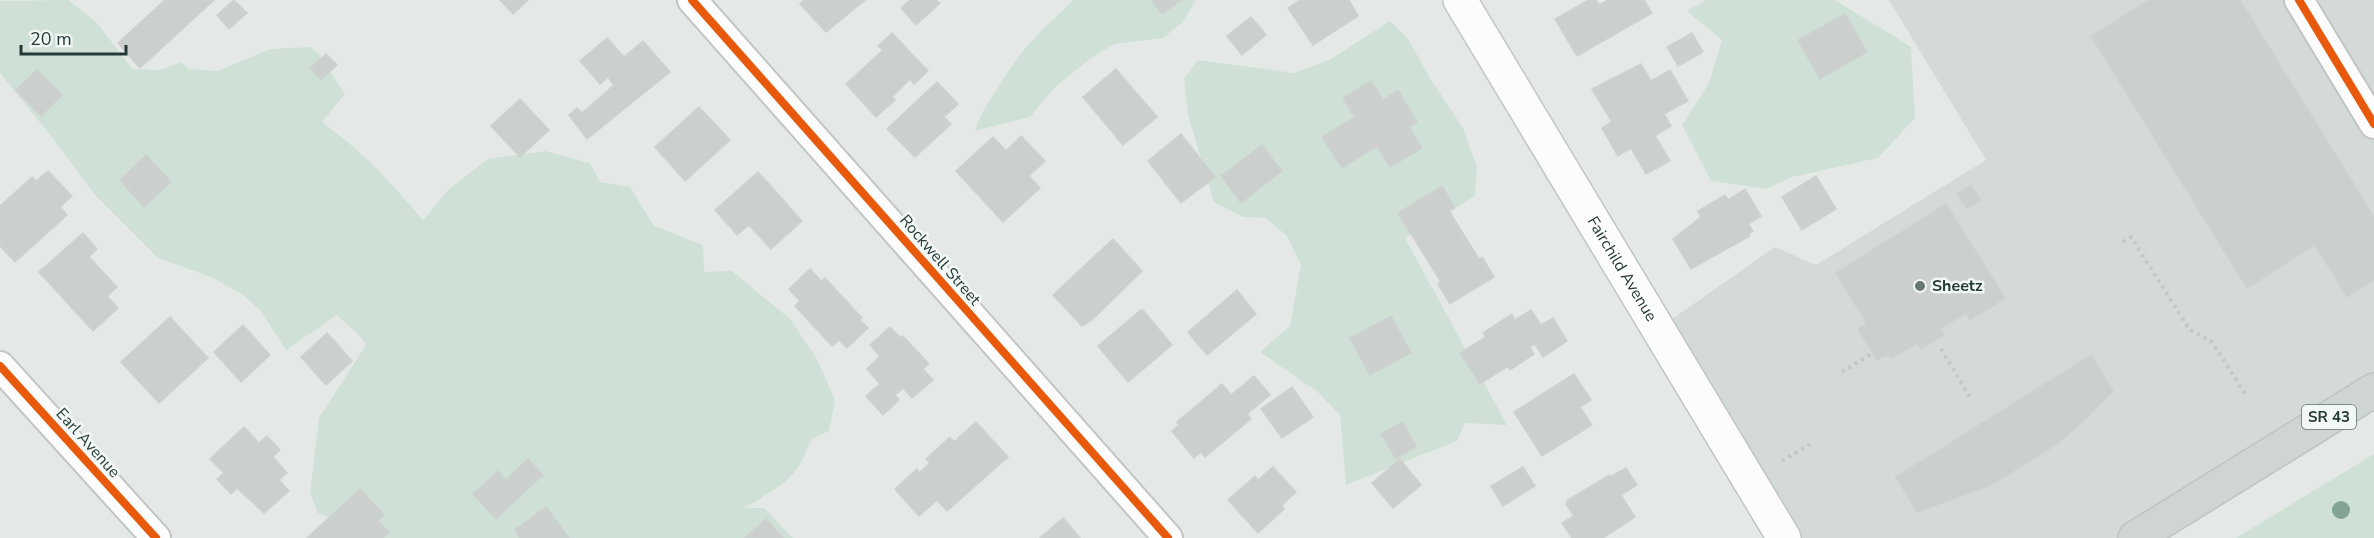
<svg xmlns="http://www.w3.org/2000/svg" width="2374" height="538" viewBox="0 0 2374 538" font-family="'Nunito Sans',sans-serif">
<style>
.built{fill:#d3dad7}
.green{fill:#cfe1d6}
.building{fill:#cbd0ce;stroke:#cdd2d0;stroke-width:1.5}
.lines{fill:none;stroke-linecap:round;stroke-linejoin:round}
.street-casing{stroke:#c1c6c4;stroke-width:32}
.secondary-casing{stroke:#c0c6c4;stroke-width:36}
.primary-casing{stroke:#bdc4c3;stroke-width:36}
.path{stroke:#c1c9c6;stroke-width:4;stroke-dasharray:3 4.5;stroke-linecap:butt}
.street{stroke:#fbfcfb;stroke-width:28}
.secondary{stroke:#fbfcfb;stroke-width:33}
.primary{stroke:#ced5d3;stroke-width:33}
.cycleway-casing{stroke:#f3f8f6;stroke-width:11}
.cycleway{stroke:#e8590c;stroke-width:8}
.tree{fill:#83a493}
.poi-dot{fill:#677774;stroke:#f3f8f6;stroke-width:2}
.labels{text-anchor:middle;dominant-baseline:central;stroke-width:5;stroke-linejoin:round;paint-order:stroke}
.shield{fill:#f3f8f6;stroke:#627370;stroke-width:1.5}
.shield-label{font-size:15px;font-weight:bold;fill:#243a36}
.street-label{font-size:16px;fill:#243a36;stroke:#f3f8f6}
.poi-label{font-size:16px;font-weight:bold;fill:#243a36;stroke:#f3f8f6;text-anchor:start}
</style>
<rect width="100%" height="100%" fill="#e4e9e7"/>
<path class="built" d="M1889 0H2374V390L2135 538H1784L1658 329 1775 247 1816 265 1986 160Z"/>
<g class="green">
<path d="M69 0 98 24 132 69 160 70 181 62 189 69 218 71 270 49 309 47 318 53 345 94 322 122C364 153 389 180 423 220L449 189 488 159 545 151 590 163 600 182 630 187 654 226 703 245 704 272 732 271 790 319 816 357 835 400 829 431 812 439C793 484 784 483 744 508H764L793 538H375L318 513 310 493 319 418 366 345C359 332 347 326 337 315L286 350 260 310 242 294 211 277 158 258 94 194 55 141 0 73V1Z"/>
<path d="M1074 0H1196L1182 23 1163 38 1114 44 1091 58 1054 88 1030 117 975 131C980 114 988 103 997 89 1021 49 1040 31 1074 0Z"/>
<path d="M1706 0H1835L1911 47 1915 118 1878 158 1792 177 1766 189 1711 181 1682 125 1709 83 1722 40 1687 11Z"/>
<path d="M1390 21 1408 39 1430 78 1463 128 1477 167 1475 196 1405 238 1507 425 1465 423 1457 441 1346 485 1340 415 1318 392 1260 352 1290 326 1301 265 1287 236 1266 218 1243 217 1214 202 1188 115 1184 78 1198 60 1294 73 1331 59Z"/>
<path d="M2374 454V538H2236Z"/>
</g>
<g class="building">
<path d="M165 0H214L140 68 118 43Z"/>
<path d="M234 0 247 13 229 29 217 15Z"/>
<path d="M500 0H528L513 14Z"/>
<path d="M804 0H865L826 32 800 4Z"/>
<path d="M910 0H936L940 3 916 25 901 8Z"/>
<path d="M1151 0H1181L1162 14Z"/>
<path d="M1300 0H1349L1358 16 1313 45 1288 8Z"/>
<path d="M1589 0H1596L1599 5 1608 0H1644L1652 13 1577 56 1555 19Z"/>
<path d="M2149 0H2240L2374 217V280L2347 297 2315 245 2247 288 2091 36Z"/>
<path d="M1845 14 1867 52 1820 79 1798 40Z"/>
<path d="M1251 17 1266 35 1242 55 1227 36Z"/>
<path d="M892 33 928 71 914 84 910 79 892 97 895 100 876 117 846 84 883 50 878 46Z"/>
<path d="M1692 33 1703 52 1678 66 1667 47Z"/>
<path d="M607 38 624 57 643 41 670 72 587 139 569 115 577 108 582 113 614 85 608 77 600 84 580 61Z"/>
<path d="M326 54 337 65 321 80 310 68Z"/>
<path d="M1641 64 1651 81 1670 70 1688 101 1664 114 1671 126 1655 136 1670 161 1646 174 1631 148 1618 156 1602 128 1612 122 1592 89Z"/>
<path d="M1116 69 1157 117 1123 145 1083 97Z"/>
<path d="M37 70 62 95 41 116 16 90Z"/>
<path d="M1371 81 1383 100 1398 90 1417 122 1409 127 1422 148 1390 167 1377 146 1342 168 1322 137 1355 117 1343 98Z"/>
<path d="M937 82 958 104 944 117 951 124 915 157 887 129Z"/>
<path d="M520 99 549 130 520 157 491 126Z"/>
<path d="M699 107 730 140 685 181 655 147Z"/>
<path d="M1181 134 1215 177 1181 203 1148 161Z"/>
<path d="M1021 136 1045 161 1029 176 1040 188 1003 222 956 171 993 137 1006 151Z"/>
<path d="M1262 145 1282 171 1241 203 1221 176Z"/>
<path d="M146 155 171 182 144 207 120 180Z"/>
<path d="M48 171 72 196 60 207 67 215 15 262 0 246V206L32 177 36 181Z"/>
<path d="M758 172 802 221 771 249 749 225 737 235 715 210Z"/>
<path d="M1816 176 1836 209 1802 230 1782 197Z"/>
<path d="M1971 185 1981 200 1967 209 1957 194Z"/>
<path d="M1442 186 1455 208 1449 211 1479 259 1482 257 1494 277 1450 304 1438 284 1441 282 1398 213Z"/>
<path d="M1745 189 1761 216 1748 224 1753 231 1749 233 1750 236 1691 269 1673 239 1701 217 1698 211 1725 195 1728 200Z"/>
<path d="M1946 204 2005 298 1970 320 1966 313 1940 329 1944 335 1921 349 1917 343 1893 358 1886 355 1877 360 1858 329 1867 324 1836 273Z"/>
<path d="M83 233 97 249 89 257 117 287 107 296 118 308 93 331 39 272Z"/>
<path d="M1113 239 1142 271 1092 320 1082 326 1053 295Z"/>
<path d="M810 269 822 282 825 278 862 318 860 320 868 328 847 348 839 340 832 346 795 306 800 301 789 289Z"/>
<path d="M1237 290 1256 314 1207 355 1188 332Z"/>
<path d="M1142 309 1172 345 1128 382 1098 346Z"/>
<path d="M1531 310 1541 325 1553 318 1567 341 1543 357 1535 344 1530 347 1534 354 1510 370 1508 366 1480 384 1460 353 1486 337 1483 333 1512 314 1515 320Z"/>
<path d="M1391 316 1411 353 1370 375 1350 338Z"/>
<path d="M170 317 208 358 159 403 121 362Z"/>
<path d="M243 325 270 355 241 382 214 352Z"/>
<path d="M890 327 901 338 903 336 929 364 923 369 933 380 912 398 903 388 895 395 899 400 883 415 866 396 880 384 867 369 880 356 870 345Z"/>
<path d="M327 333 352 361 326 385 301 357Z"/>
<path d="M2091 355 2113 391 2086 419 2057 444 1991 485 1917 512 1896 477Z"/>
<path d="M1574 374 1591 400 1580 407 1592 425 1542 456 1514 412Z"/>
<path d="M1254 376 1270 395 1247 414 1251 419 1205 457 1201 452 1194 458 1172 431 1179 425 1177 422 1222 384 1231 395Z"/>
<path d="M1292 387 1313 417 1282 438 1261 409Z"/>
<path d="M976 422 1008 457 947 511 937 500 919 516 895 489 917 469 919 473 930 463 926 459 950 437 954 442Z"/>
<path d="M1402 422 1416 446 1396 459 1381 434Z"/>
<path d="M244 427 259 443 267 436 280 450 273 457 287 473 279 480 289 491 264 513 237 488 231 494 217 479 224 473 210 459Z"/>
<path d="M528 459 543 475 496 519 473 494 498 471 506 480Z"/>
<path d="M1400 459 1421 485 1393 508 1372 483Z"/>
<path d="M1273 467 1296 492 1282 505 1284 509 1258 533 1228 500 1255 476 1258 480Z"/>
<path d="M1523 467 1535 486 1503 506 1491 486Z"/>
<path d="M1626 468 1637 485 1621 495 1635 517 1603 538H1572L1562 523 1574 516 1566 504 1568 500 1609 475 1610 477Z"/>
<path d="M360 489 384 515 378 521 389 532 383 538H307Z"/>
<path d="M546 507 569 538H520L515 530Z"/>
<path d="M1063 518 1080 538H1040Z"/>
<path d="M766 519 783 538H745Z"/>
</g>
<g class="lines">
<defs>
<g id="street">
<path d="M692 0 1168 538"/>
<path d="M2299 0 2374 124"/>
<path d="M0 366 156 538"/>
</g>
<g id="secondary">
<path id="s1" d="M1460 0 1784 538"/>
</g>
<path id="primary" d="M2135 538 2374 390"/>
</defs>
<use href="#street" class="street-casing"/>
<use href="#secondary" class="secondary-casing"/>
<use href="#primary" class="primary-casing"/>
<g class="path">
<path d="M2123 242 2131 237 2189 329 2212 342 2247 397"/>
<path d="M1941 349 1970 397"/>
<path d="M1842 372 1871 354"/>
<path d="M1782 461 1814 442"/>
</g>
<use href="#street" class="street"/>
<use href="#secondary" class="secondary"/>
<use href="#primary" class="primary"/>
<defs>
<g id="cycleway">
<path d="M692 0 1168 538"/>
<path d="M2299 0 2374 124"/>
<path d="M0 366 156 538"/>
</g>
</defs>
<use href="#cycleway" class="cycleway-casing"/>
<use href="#cycleway" class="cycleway"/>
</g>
<circle class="tree" cx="2341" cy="510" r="9"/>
<circle class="poi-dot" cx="1920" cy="286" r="6"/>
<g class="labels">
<rect class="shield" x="2302" y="405" width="54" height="24" rx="4.5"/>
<g class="shield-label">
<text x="2329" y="417">SR 43</text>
</g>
<g class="street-label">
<text transform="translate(940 260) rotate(49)">Rockwell Street</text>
<text stroke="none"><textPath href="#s1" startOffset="314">Fairchild Avenue</textPath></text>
<text transform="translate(88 443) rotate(48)">Earl Avenue</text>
</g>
<g class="poi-label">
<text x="1932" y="286">Sheetz</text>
</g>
</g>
<path d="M21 45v9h105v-9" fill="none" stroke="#243a36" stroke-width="3"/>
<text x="30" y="45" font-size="18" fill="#243a36" stroke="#f3f8f6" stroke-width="4.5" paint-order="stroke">20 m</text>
</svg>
